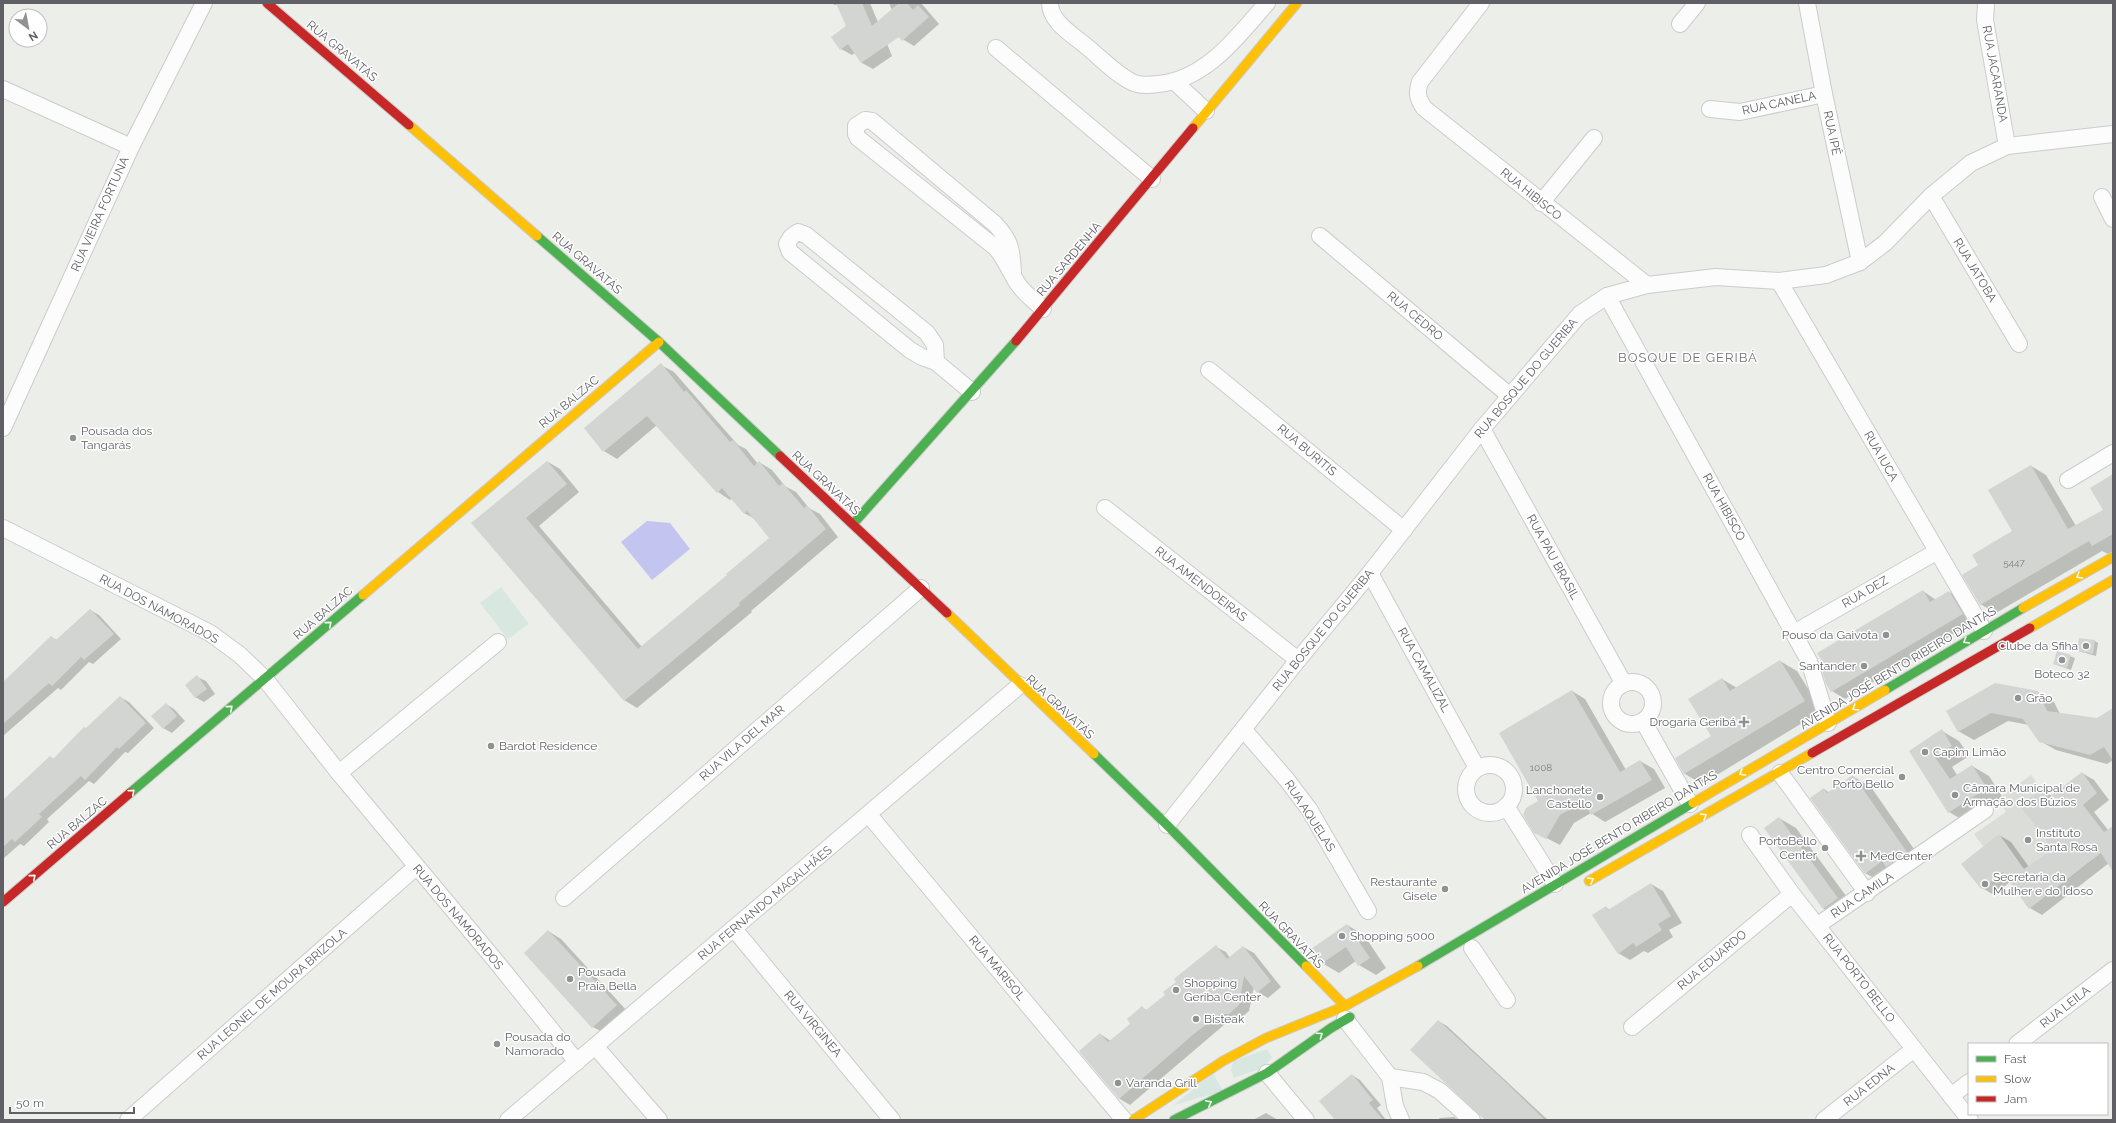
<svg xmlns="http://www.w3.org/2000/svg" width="2116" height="1123" viewBox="0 0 2116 1123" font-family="Raleway,sans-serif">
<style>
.education{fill:#dbded8}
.green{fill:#d8e8e0}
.water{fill:#c4c4f1}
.shadow{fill:#0003}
.building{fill:#d3d5d2}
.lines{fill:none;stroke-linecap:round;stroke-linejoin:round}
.street-casing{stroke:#ccc;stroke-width:18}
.fast-casing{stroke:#cccbcc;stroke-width:11}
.slow-casing{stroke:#cccbcc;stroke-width:11}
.jam-casing{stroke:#cccbcc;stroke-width:11}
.street{stroke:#fcfcfc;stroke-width:16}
.fast{stroke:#4caf50;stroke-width:9}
.slow{stroke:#ffc107;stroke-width:9}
.jam{stroke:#c62828;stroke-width:9}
.oneway{stroke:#f6fbf6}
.poi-dot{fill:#919194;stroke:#fff;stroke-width:1.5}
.labels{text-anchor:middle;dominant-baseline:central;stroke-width:3;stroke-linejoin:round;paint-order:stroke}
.number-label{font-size:10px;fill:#7e7e82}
.street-label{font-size:12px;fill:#605f66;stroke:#fff}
.poi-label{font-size:12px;fill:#605f66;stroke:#fff;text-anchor:start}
.neighbourhood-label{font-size:13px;letter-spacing:1px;fill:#717078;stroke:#fff}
</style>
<rect width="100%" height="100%" fill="#eceee9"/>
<path class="education" d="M2031 775 2093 860 2029 909 1974 834 2006 812 1997 799Z"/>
<g class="green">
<path d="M501 587 529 624 508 639 480 603Z"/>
<path d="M1267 1049 1272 1057 1263 1068 1234 1078 1231 1071 1233 1061Z"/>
<path d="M1213 1073 1223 1091 1174 1105Z"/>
</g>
<path class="water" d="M647 521 670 523 690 549 652 580 621 542Z"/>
<g class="shadow">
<path d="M831 3H870L892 56 873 69 862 63 855 53 852 55 841 49 847 26 838 4 835 5Z"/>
<path d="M889 3H921L939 24 914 46 904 40Z"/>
<path d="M661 365 674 372 738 445 746 449 758 464 759 462 772 470 785 486 796 492 809 508 820 514 838 537 751 611 752 612 637 708 624 700 473 523 548 462 560 469 579 492 539 526 642 647 729 576 770 538 755 519 744 513 732 498 730 500 718 492 657 425 617 459 604 451Z"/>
<path d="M2031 466 2046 475 2076 526 2104 510 2113 474V551L2108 554 2102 551 1996 613 1980 604 1979 565 2014 531Z"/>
<path d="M1923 591 1936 600 1949 592 1962 599 1975 621 1845 699 1832 691 1826 667Z"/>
<path d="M90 610 99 615 121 639 93 664 89 662 61 690 58 688 3 736V683L51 637 57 640Z"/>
<path d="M2095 641 2098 643 2096 656 2078 651Z"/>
<path d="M2058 652 2075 658 2071 670 2054 664Z"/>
<path d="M1780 661 1797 671 1822 711 1702 784 1685 774 1676 759 1712 737 1722 679 1737 688Z"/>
<path d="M197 677 206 681 215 694 204 702 195 697Z"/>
<path d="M1572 691 1585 699 1626 770 1640 761 1654 769 1665 788 1605 822 1591 813 1574 823 1560 845 1535 832 1539 801Z"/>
<path d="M2037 692 2054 702 2060 714 2097 719 2113 709V760L2107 764 2056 750 2040 741 2029 725 2008 721 1974 740 1958 731 1947 711Z"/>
<path d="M120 697 129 702 154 728 128 753 125 752 94 784 89 781 47 819 49 822 24 846 20 844 3 859V801L50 757 54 759Z"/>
<path d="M166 704 174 709 185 721 172 733 163 728Z"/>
<path d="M1942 731 1959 741 1969 756 1952 767 1957 775 1972 766 1989 776 2003 798 1966 822 1949 812 1910 751Z"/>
<path d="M2082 773 2094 780 2109 800 2094 812 2108 830 2113 827V870L2109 863 2042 915 2030 908 2011 881 1994 895 1982 888 1999 835 2011 842 2029 867 2054 849 2041 790 2052 796Z"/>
<path d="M1854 777 1871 787 1923 862 1904 876 1897 872 1883 883 1865 873 1824 789 1830 793Z"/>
<path d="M1779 818 1796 828 1855 908 1841 918 1824 909 1765 828Z"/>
<path d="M1651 884 1663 891 1682 923 1669 930 1673 937 1648 953 1644 951 1630 960 1618 953 1606 907 1610 910Z"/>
<path d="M1347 925 1364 935 1386 968 1376 975 1359 965 1356 961 1339 973 1322 963Z"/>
<path d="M548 931 561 939 629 1013 606 1034 593 1027Z"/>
<path d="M1216 947 1226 952 1230 958 1243 947 1254 953 1281 987 1268 998 1258 992 1254 987 1249 1011 1239 1020 1231 1019 1130 1105 1120 1099 1080 1051 1100 1034 1111 1041 1132 1024 1142 1008 1147 1010 1166 995 1177 982Z"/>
<path d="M1438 1021 1447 1026 1548 1120H1486Z"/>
<path d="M1352 1075 1360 1080 1381 1105 1377 1108 1386 1120H1336Z"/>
<path d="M1266 1113 1278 1120H1253Z"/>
<path d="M1454 1117 1458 1120H1437L1440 1118Z"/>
</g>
<g class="building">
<path d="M836 3H862L872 26 899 3H907L913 10 918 5 929 17 902 41 899 37 861 63 848 44 840 50 831 37 846 26Z"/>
<path d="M661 363 684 392 686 390 730 442 733 440 754 466 759 461 779 486 783 483 804 508 807 505 826 529 739 603 740 605 624 701 471 523 547 461 567 484 526 518 638 649 727 575 726 574 769 538 747 511 744 514 722 488 717 493 647 416 603 452 584 428Z"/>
<path d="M2031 465 2068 529 2103 510 2090 488 2113 474V534L2092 546 2089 541 1980 605 1962 575 1978 565 1972 555 2012 531 1988 490Z"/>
<path d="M1923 590 1930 602 1949 591 1963 614 1831 692 1826 684 1821 668 1825 666 1817 653Z"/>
<path d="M90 609 114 634 84 660 81 657 52 686 49 683 3 724V682L51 636 56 640Z"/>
<path d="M2079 638 2095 640 2093 654 2077 651Z"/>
<path d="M2057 651 2071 655 2067 668 2053 664Z"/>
<path d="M1780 660 1805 701 1684 774 1675 758 1711 736 1688 699 1722 678 1730 691Z"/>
<path d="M197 675 207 689 195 698 185 685Z"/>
<path d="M1995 683 2038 691 2047 711 2097 718 2113 708V761L2104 747 2090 755 2039 742 2023 719 1991 713 1958 732 1946 711Z"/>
<path d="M1572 690 1620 772 1640 760 1652 780 1591 815 1584 802 1560 815 1546 839 1534 833 1523 815 1526 808 1538 801 1499 733Z"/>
<path d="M120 696 146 723 119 749 117 747 85 780 81 776 39 814 42 817 15 842 12 839 3 847V800L50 756 53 759 84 727 86 728Z"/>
<path d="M166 703 177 716 163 729 151 716Z"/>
<path d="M1942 729 1952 746 1935 757 1950 779 1972 765 1987 788 1948 813 1909 751Z"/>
<path d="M2082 772 2097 793 2083 805 2104 832 2113 826V872L2101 853 2029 909 2003 872 1981 889 1961 864 1999 834 2024 869 2053 849 2020 806 2041 789 2048 798Z"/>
<path d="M1853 775 1907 852 1886 867 1882 861 1865 874 1810 798 1824 788 1827 793Z"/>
<path d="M1779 817 1838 898 1823 909 1764 828Z"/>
<path d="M1651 883 1671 916 1658 924 1662 930 1636 947 1633 943 1618 954 1592 915 1606 906 1608 910Z"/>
<path d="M1347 924 1370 958 1358 966 1346 947 1321 964 1311 949Z"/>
<path d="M548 930 617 1005 592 1028 524 953Z"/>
<path d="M1216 945 1227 959 1243 946 1271 981 1257 993 1244 976 1239 1005 1229 1014H1220L1195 1033 1119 1099 1079 1051 1100 1033 1108 1042 1130 1024 1127 1019 1142 1006 1146 1010 1165 995 1163 992 1176 982 1174 979Z"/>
<path d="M1438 1020 1497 1074 1545 1120H1485L1410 1050Z"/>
<path d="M1352 1074 1373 1100 1369 1103 1383 1120H1335L1319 1101Z"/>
</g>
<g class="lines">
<defs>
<g id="street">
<path d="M1050 3C1050 22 1073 35 1086 46 1101 58 1116 75 1134 83 1142 86 1150 85 1158 84 1206 80 1238 36 1267 3"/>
<path d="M1481 3 1420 82C1416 93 1418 99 1424 108L1647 285"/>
<path d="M1807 3 1824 94 1860 262"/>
<path d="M1986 3 1985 20 2007 146"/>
<path d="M1680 24 1697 3"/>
<path d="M996 48 1152 179"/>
<path d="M1175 82 1206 111"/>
<path d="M3 89 131 147"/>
<path d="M1710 109 1740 112 1824 94"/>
<path d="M1931 196 2019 344"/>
<path d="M2102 197 2113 219"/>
<path d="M1541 203 1594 138"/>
<path d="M1320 236 1510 396"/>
<path d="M1013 273C1012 250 1011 241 995 224L872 121 865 120 856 126V134L858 138 996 248C1005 259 1009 269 1016 281 1022 292 1034 300 1043 309"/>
<path d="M1779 281 1984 631"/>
<path d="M1607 296 1809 661 1828 723"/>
<path d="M936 362 935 345 927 333 806 235 798 232 791 237 787 244 790 252 910 350 922 357 936 362 972 392"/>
<path d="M1209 370 1404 530"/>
<path d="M3 428 131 147 204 3"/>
<path d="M1482 429 1624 684"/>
<path d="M2068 480 2113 453"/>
<path d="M1105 508 1298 660"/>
<path d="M3 528 210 633 240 655 265 679 339 773 499 965 577 1062"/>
<path d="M1370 573 1477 768"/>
<path d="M1794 633 1936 552"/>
<circle cx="1632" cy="703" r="21"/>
<path d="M1643 721 1690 804"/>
<path d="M1243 729 1287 780 1309 809 1368 911"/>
<circle cx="1490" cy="789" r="24"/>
<path d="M339 773 498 642"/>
<path d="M1780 773 1867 893"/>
<path d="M1506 806 1555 884"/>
<path d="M869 815 1124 1120"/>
<path d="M1167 825 1298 660 1370 573 1482 429 1580 314 1607 296 1647 285 1716 277 1779 281 1826 275 1860 262 1885 243 1931 196 1971 163 2007 146 2113 134"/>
<path d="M1750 835 1792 894 1970 1120"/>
<path d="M564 898 921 588"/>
<path d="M1818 925 1985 810"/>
<path d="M734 929 892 1120"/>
<path d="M1472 948 1507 1000"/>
<path d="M1345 1019 1390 1077 1395 1106 1401 1120"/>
<path d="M1632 1027 1792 894"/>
<path d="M2017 1044 2113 970"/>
<path d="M595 1046 659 1120"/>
<path d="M1267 1073 1306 1120"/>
<path d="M1390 1077 1423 1082 1440 1091 1472 1120"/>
<path d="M1951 1096 1969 1082"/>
<path d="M128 1120 416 867"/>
<path d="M508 1120 1020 685"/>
<path d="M1824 1120 1914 1049"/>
</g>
<g id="fast">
<path d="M537 236 659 342 780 456"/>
<path d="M853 524 1016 341"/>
<path d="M1885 690 2023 608"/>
<path d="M1094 754 1167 825 1306 966"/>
<path d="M130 793 363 595"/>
<path d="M1418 966 1693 803"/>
<path d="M1174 1120 1267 1073 1331 1028 1350 1017"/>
</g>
<g id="slow">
<path d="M409 125 537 236"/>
<path d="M1193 128 1297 3"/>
<path d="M363 595 659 342"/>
<path d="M2023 608 2113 557"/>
<path d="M947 613 1094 754"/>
<path d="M2030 628 2113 580"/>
<path d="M1693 803 1885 690"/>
<path d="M1589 881 1812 753"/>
<path d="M1306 966 1345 1006"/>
<path d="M1133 1120 1223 1061 1266 1038 1345 1006 1418 966"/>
</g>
<g id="jam">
<path d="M267 3 409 125"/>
<path d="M1016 341 1193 128"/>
<path d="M780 456 947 613"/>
<path d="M1812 753 2030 628"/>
<path d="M3 902 130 793"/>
</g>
</defs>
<use href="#street" class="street-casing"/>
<use href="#fast" class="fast-casing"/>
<use href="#slow" class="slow-casing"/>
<use href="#jam" class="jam-casing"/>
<use href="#street" class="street"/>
<use href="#fast" class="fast"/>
<use href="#slow" class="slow"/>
<use href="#jam" class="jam"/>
</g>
<defs><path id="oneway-chevron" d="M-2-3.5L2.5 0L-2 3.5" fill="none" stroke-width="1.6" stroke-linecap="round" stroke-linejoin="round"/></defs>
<g class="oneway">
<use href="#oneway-chevron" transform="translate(2079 576) rotate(150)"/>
<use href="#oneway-chevron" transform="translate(329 624) rotate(-41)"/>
<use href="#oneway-chevron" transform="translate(1966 641) rotate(149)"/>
<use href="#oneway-chevron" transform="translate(230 708) rotate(-40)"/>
<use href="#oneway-chevron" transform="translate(1855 708) rotate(149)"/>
<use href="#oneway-chevron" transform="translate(1742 773) rotate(150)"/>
<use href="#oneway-chevron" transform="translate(132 792) rotate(-40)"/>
<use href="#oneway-chevron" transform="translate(1704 816) rotate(-30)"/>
<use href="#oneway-chevron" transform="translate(33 877) rotate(-40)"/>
<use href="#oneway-chevron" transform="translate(1591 880) rotate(-30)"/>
<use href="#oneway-chevron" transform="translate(1320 1035) rotate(-35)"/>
<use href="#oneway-chevron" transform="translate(1209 1103) rotate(-26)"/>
</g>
<g class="poi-dot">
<circle cx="73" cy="438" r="4"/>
<circle cx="1886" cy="635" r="4"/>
<circle cx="2086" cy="646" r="4"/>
<circle cx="2062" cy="660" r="4"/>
<circle cx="1864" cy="666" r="4"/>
<circle cx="2018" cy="698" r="4"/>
<path d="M1742 716h4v4h4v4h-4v4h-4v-4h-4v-4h4z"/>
<circle cx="491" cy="746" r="4"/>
<circle cx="1925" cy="752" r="4"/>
<circle cx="1902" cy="777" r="4"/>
<circle cx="1955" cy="795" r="4"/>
<circle cx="1600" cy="797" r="4"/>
<circle cx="2028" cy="840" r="4"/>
<circle cx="1825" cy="848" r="4"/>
<path d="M1859 850h4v4h4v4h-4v4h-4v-4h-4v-4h4z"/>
<circle cx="1985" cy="884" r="4"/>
<circle cx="1445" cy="889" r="4"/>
<circle cx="1342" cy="936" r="4"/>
<circle cx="570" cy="979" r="4"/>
<circle cx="1176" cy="990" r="4"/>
<circle cx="1196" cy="1019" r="4"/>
<circle cx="497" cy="1044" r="4"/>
<circle cx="1118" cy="1083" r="4"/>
</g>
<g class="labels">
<g class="number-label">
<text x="2014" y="562">5447</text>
<text x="1541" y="767">1008</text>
</g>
<g class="street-label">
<text transform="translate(342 51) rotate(40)">RUA GRAVATÁS</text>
<text transform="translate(1995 74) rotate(80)">RUA JACARANDA</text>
<text transform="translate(1779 103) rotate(-12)">RUA CANELA</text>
<text transform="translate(1832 133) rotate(78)">RUA IPÊ</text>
<text transform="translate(1531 194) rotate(39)">RUA HIBISCO</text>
<text transform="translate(100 214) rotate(-66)">RUA VIEIRA FORTUNA</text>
<text transform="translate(1069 259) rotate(-50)">RUA SARDENHA</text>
<text transform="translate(587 263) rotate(41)">RUA GRAVATÁS</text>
<text transform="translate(1975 270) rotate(59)">RUA JATOBA</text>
<text transform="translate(1415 316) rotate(40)">RUA CEDRO</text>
<text transform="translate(1526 378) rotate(-50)">RUA BOSQUE DO GUERIBA</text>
<text transform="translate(569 402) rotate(-40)">RUA BALZAC</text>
<text transform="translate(1307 450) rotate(40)">RUA BURITIS</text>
<text transform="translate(1881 456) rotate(60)">RUA IUCA</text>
<text transform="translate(826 483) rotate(43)">RUA GRAVATÁS</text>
<text transform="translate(1724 507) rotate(61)">RUA HIBISCO</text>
<text transform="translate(1553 557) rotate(61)">RUA PAU BRASIL</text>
<text transform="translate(1201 584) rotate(38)">RUA AMENDOEIRAS</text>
<text transform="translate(1865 592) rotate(-30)">RUA DEZ</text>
<text transform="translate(159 609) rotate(28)">RUA DOS NAMORADOS</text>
<text transform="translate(323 613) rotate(-41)">RUA BALZAC</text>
<text transform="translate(1323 630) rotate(-51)">RUA BOSQUE DO GUERIBA</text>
<text transform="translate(1898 668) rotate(-31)">AVENIDA JOSÉ BENTO RIBEIRO DANTAS</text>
<text transform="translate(1424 670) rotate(61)">RUA CAMALIZAL</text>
<text transform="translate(1060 707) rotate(43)">RUA GRAVATÁS</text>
<text transform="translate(742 743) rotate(-41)">RUA VILA DEL MAR</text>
<text transform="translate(1310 816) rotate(57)">RUA AQUELAS</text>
<text transform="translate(77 823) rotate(-40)">RUA BALZAC</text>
<text transform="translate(1619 832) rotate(-31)">AVENIDA JOSÉ BENTO RIBEIRO DANTAS</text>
<text transform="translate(1862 895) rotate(-34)">RUA CAMILA</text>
<text transform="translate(765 903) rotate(-40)">RUA FERNANDO MAGALHÃES</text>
<text transform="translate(458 917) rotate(50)">RUA DOS NAMORADOS</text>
<text transform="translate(1291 935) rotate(46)">RUA GRAVATÁS</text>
<text transform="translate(1712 960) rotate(-40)">RUA EDUARDO</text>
<text transform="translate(997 968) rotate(50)">RUA MARISOL</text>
<text transform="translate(1859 978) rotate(52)">RUA PORTO BELLO</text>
<text transform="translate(272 994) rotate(-41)">RUA LEONEL DE MOURA BRIZOLA</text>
<text transform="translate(2065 1007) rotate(-38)">RUA LEILA</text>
<text transform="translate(813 1024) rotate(50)">RUA VIRGINEA</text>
<text transform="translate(1869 1085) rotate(-38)">RUA EDNA</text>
</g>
<g class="poi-label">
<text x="81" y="431">Pousada dos<tspan x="81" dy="14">Tangarás</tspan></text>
<text x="1878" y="635" text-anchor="end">Pouso da Gaivota</text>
<text x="2078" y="646" text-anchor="end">Clube da Sfiha</text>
<text x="1856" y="666" text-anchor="end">Santander</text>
<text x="2062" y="674" text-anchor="middle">Boteco 32</text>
<text x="2026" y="698">Grão</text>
<text x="1736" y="722" text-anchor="end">Drogaria Geribá</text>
<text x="499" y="746">Bardot Residence</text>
<text x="1933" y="752">Capim Limão</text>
<text x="1894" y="770" text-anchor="end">Centro Comercial<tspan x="1894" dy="14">Porto Bello</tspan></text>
<text x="1963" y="788">Câmara Municipal de<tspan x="1963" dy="14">Armação dos Búzios</tspan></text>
<text x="1592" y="790" text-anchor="end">Lanchonete<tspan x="1592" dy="14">Castello</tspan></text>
<text x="2036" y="833">Instituto<tspan x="2036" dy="14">Santa Rosa</tspan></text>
<text x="1817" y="841" text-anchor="end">PortoBello<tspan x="1817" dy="14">Center</tspan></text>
<text x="1870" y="856">MedCenter</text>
<text x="1993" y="877">Secretaria da<tspan x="1993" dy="14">Mulher e do Idoso</tspan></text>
<text x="1437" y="882" text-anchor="end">Restaurante<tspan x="1437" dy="14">Gisele</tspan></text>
<text x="1350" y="936">Shopping 5000</text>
<text x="578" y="972">Pousada<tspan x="578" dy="14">Praia Bella</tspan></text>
<text x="1184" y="983">Shopping<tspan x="1184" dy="14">Geriba Center</tspan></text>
<text x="1204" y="1019">Bisteak</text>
<text x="505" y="1037">Pousada do<tspan x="505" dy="14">Namorado</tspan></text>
<text x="1126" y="1083">Varanda Grill</text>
</g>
<g class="neighbourhood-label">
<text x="1688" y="357">BOSQUE DE GERIBÁ</text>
</g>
</g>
<rect width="2116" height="1123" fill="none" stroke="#605f66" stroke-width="8"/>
<rect x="1968" y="1043" width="140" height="72" fill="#ffffff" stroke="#bfbfc2"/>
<rect x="1976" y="1056" width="20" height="6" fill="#4caf50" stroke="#bfbfc2"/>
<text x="2004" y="1063" font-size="12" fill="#605f66">Fast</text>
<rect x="1976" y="1076" width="20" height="6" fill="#ffc107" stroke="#bfbfc2"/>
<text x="2004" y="1083" font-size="12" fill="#605f66">Slow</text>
<rect x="1976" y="1096" width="20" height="6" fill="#c62828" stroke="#bfbfc2"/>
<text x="2004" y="1103" font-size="12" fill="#605f66">Jam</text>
<g transform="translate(28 28) rotate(148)"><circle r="19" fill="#ffffff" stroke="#bfbfc2"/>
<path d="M0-3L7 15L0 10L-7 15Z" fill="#919194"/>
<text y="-6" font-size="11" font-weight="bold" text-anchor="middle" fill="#605f66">N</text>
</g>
<path d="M10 1107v6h124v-6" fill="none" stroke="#605f66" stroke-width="2"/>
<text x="16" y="1107" font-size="12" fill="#605f66" stroke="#ffffff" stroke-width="3" paint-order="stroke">50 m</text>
</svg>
